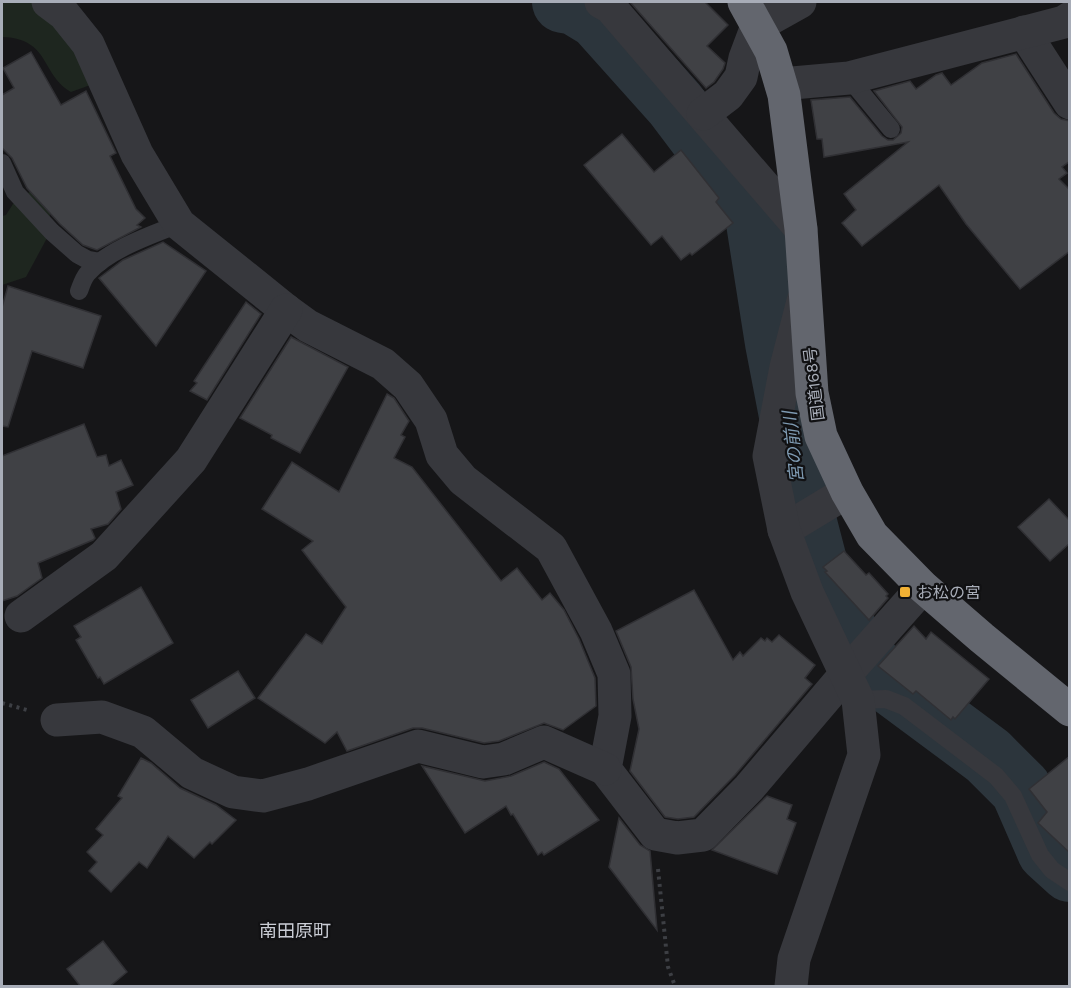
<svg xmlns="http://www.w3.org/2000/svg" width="1071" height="988" viewBox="0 0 1071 988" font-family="'Work Sans','Noto Sans JP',sans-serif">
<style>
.green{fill:#1e261f}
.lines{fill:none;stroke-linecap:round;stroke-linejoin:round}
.river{stroke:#2c353c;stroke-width:62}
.building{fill:#404145;stroke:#303034;stroke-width:1.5}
.path{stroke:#3d3f44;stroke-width:4;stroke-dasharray:3 4.5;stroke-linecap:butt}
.lane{stroke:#37383d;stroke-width:18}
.street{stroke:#37383d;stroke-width:33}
.highway{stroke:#63666e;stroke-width:33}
.poi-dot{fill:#f2b134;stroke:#111113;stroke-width:2}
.labels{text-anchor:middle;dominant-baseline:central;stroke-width:4.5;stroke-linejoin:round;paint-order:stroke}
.street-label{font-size:16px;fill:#a8adb8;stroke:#111113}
.poi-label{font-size:16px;fill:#a8adb8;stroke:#111113;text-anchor:start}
.water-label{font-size:18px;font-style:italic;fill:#7f9bb3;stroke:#111113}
.neighbourhood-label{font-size:18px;fill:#c9ccd4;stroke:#111113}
</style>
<rect width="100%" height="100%" fill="#161618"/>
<g class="green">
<path d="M2 2H40L96 83 71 92C41 75 50 38 2 37Z"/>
<path d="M35 188 64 204 50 214 47 238 26 277 2 285V216L6 215 13 204Z"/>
</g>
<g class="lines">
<path class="river" d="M563 2 575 4 598 18 675 104 755 210 776 343 797 452 798 492 824 592 856 647 879 675 988 756 1021 789 1048 851 1070 871"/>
</g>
<g class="building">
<path d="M630 2H705L728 25 707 46 725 63 723 69 714 82 706 88Z"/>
<path d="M31 52 61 105 86 91 116 153 110 156 136 209 145 218 137 225 141 227 97 250 83 245 60 224 27 188 12 158 2 148V95L14 88 3 68Z"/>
<path d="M1016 54 1054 113 1061 119 1070 121V161L1062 167 1067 173 1059 179 1070 190V251L1020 289 966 224 939 185 862 246 842 223 856 210 844 194 908 142 824 157 822 139H817L811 100 850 97 882 136 888 140H893L901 133 902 127 874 91 910 81 916 89 936 75 942 73 951 85 982 63Z"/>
<path d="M622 134 654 172 681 150 719 198 716 202 733 223 692 255 690 253 681 260 662 236 651 245 584 165Z"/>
<path d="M163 242 206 271 156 346 99 278 123 260Z"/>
<path d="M8 286 101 316 83 368 32 351 8 427 2 426V307Z"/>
<path d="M246 302 261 314 207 400 190 391 197 383 194 381Z"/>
<path d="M291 337 348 367 300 453 271 438 272 435 240 418Z"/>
<path d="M387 394 394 398 409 421 401 435 405 437 394 458 412 467 501 581 517 568 542 600 550 593 564 610 579 639 595 678 596 706 563 730 544 723 499 741 484 743 422 728H413L347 751 337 732 325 743 258 698 306 634 322 644 346 607 302 550 313 541 262 509 292 462 339 492Z"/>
<path d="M84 424 97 457 106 455 109 466 121 460 133 485 116 492 121 509 108 524 91 529 95 538 93 540 38 563 42 578 17 596 2 601V456Z"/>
<path d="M1049 499 1070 521V543L1050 561 1018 527Z"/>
<path d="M844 551 866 575 869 573 888 594 886 596 888 598 869 620 825 572 827 571 823 567Z"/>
<path d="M141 587 173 643 104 684 100 677 98 678 76 640 81 637 74 626Z"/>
<path d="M694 590 733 660 740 652 743 656 761 638 765 641 767 638 772 642 779 635 815 665 805 678 812 684 735 775 694 817 678 819 665 817 630 771 639 729 633 699 631 667 616 631Z"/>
<path d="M914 626 926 639 931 632 989 679 955 719 953 717 951 720 916 691 913 694 878 666Z"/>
<path d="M238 671 255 698 208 728 191 700Z"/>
<path d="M1070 756V853L1038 823 1047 812 1029 789Z"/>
<path d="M141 758 151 763 180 788 216 805 236 820 212 844 210 842 194 858 168 836 147 868 139 862 111 892 89 871 97 862 87 852 103 835 96 829 122 798 118 796Z"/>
<path d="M544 762 559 769 599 820 544 855 542 852 538 855 513 814 511 815 506 806 465 833 422 766 485 781 511 776Z"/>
<path d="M767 796 792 805 787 819 796 823 777 874 712 850Z"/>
<path d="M619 818 640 845 650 851 657 930 609 867Z"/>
<path d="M103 941 127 972 109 987H81L67 969Z"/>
</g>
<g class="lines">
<g class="path">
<path d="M2 703 27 710"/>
<path d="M658 869 668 967 675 986"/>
</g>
<g class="lane">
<path d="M849 78 891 129"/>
<path d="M2 163 15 192 52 232 77 254 88 260 100 262"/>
<path d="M79 291C81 286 83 279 87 274 107 250 151 235 179 224"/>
<path d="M858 700 886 699 904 706 996 776 1013 796 1040 855 1052 870 1070 882"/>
</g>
<g class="street">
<path d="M48 2 64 14 88 44 137 154 179 224 286 310 308 326 383 364 408 386 431 420 442 455 463 480 551 548 596 631 614 674 615 716 605 769 655 834 677 838 703 835 749 788 845 675 923 587"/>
<path d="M601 2 610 7 801 229"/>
<path d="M1024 32 1070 103"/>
<path d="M781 84 849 78 1064 22 1070 18"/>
<path d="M703 114 728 95 741 77 745 58 757 26 800 2"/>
<path d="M784 530 847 492"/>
<path d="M21 616 104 556 191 460 286 310"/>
<path d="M57 720 102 717 143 732 192 773 233 792 263 796 308 784 418 746 483 762 504 759 544 742 605 769"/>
<path d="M791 986 794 959 864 755 858 700 807 592 784 530 769 456 786 367 803 301"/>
</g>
<path class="highway" d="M744 2 771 51 784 95 801 229 812 393 821 436 847 492 872 535 923 587 982 638 1070 710"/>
</g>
<rect class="poi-dot" x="899" y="586" width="12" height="12" rx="3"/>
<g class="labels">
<g class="street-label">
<text transform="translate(814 384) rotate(-97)">国道168号</text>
</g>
<g class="poi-label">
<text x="917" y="592">お松の宮</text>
</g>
<g class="water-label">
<text transform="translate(793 447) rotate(-96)">宮の前川</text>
</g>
<g class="neighbourhood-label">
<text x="295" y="930">南田原町</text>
</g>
</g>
<rect width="1071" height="988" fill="none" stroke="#a8adb8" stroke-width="6"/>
</svg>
